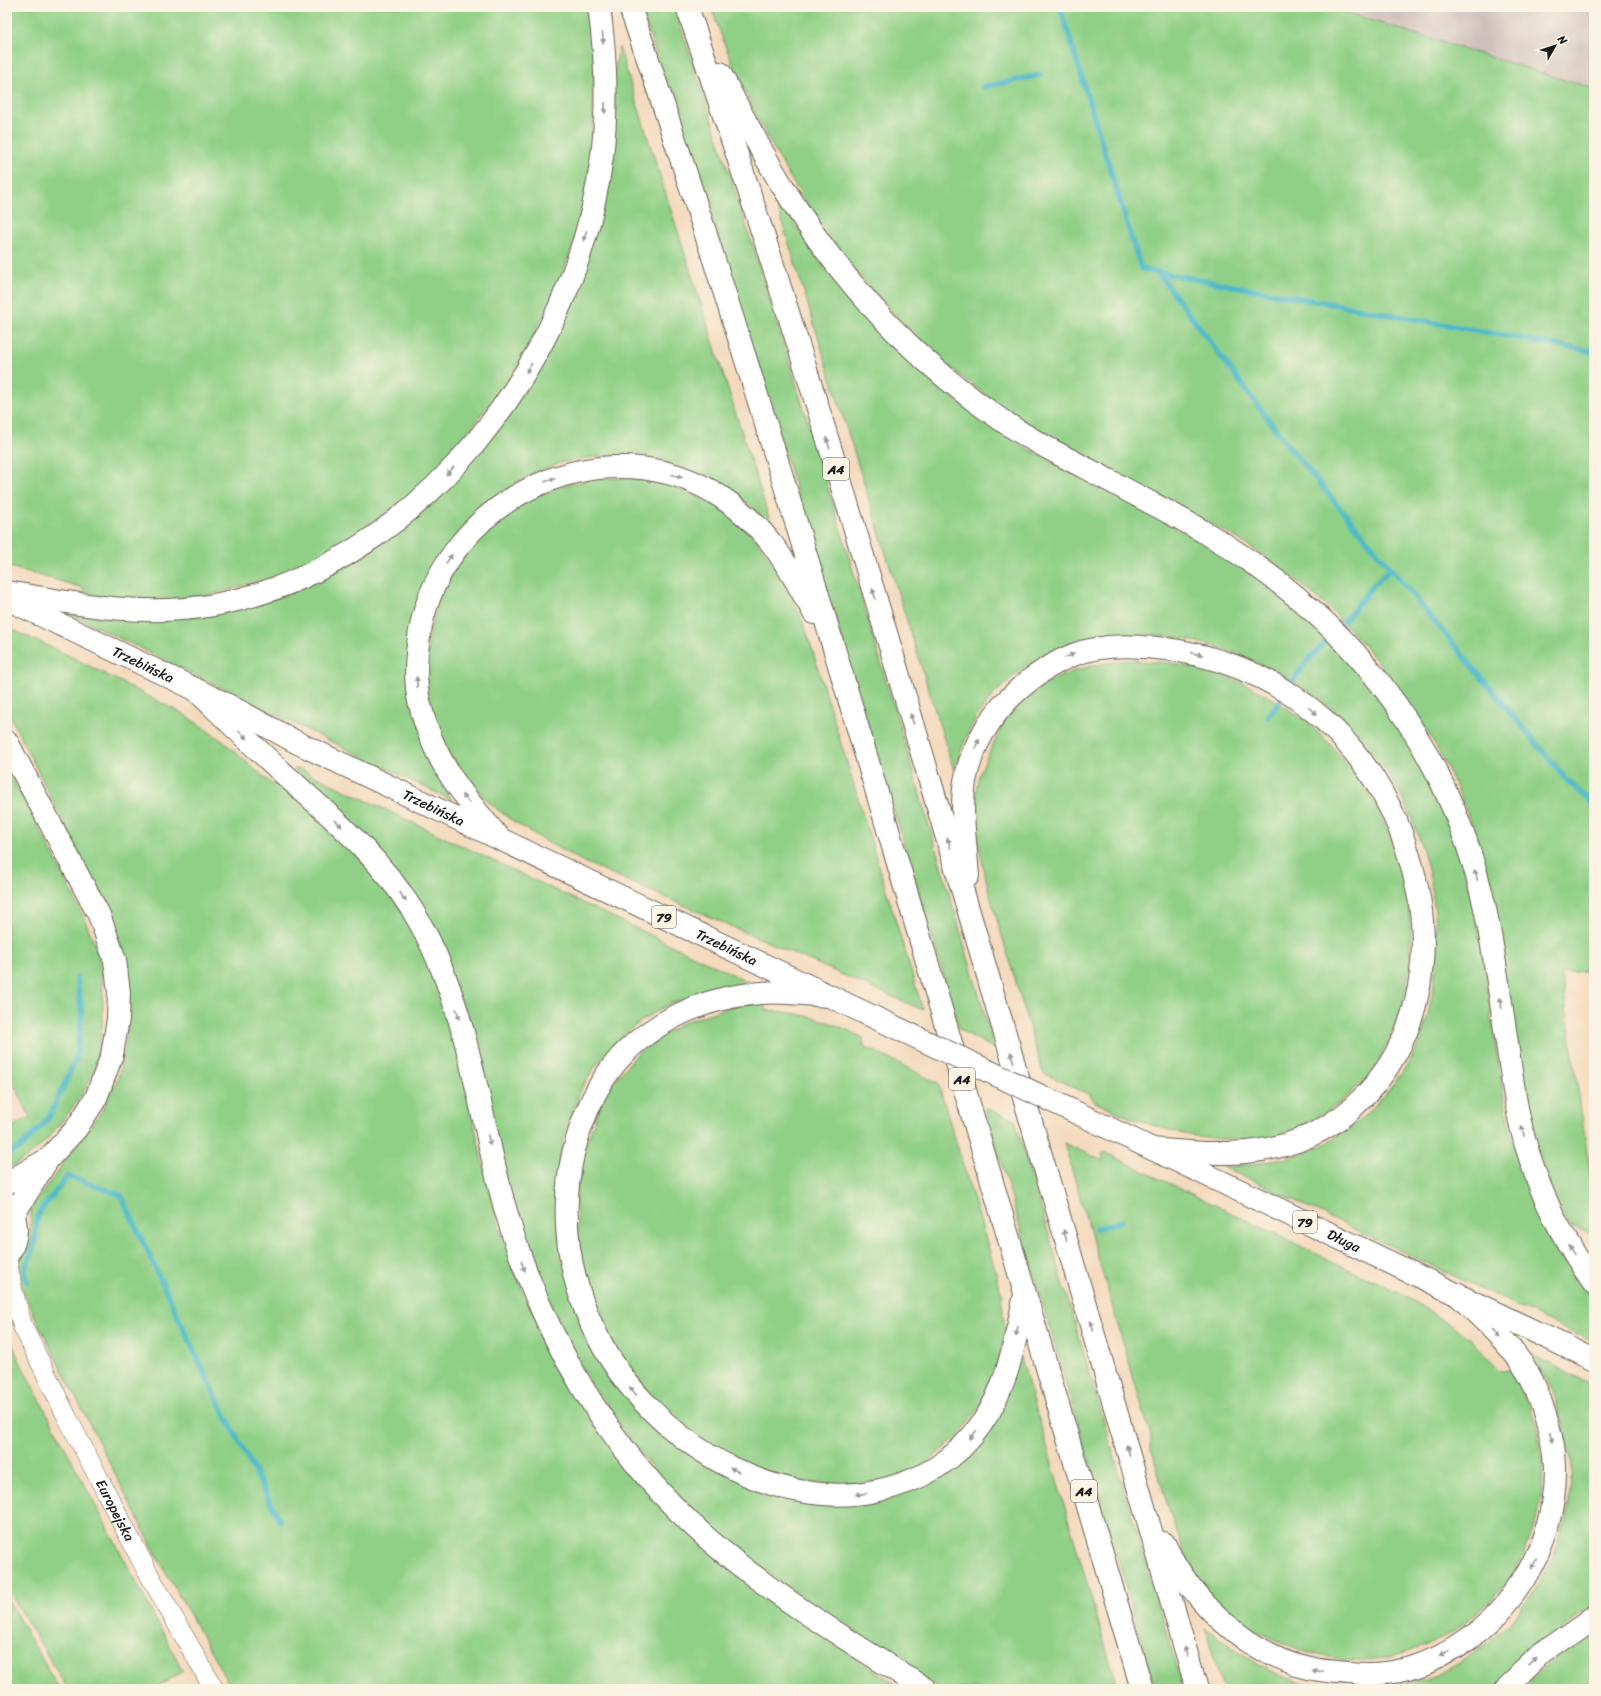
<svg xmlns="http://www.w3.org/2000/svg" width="1601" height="1696" viewBox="0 0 1601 1696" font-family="Sriracha,sans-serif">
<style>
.built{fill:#f4d3c0}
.industrial{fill:#d0c0bc}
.green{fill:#90d086;stroke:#567651}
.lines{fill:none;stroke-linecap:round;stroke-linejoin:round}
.stream{stroke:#4ebac8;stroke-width:5.5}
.minor-casing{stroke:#685e54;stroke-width:20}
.secondary-casing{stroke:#685e54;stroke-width:24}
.primary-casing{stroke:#685e54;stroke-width:24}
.motorway-casing{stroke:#685e54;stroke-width:24}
.minor{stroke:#fff;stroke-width:19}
.secondary{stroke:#fff;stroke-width:22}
.primary{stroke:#fff;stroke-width:22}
.motorway{stroke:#fff;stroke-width:22}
.primary-bridge-casing{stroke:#685e54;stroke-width:24;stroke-linecap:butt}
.primary-bridge{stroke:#fff;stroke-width:22}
.oneway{fill:#999}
.labels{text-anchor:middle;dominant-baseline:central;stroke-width:4;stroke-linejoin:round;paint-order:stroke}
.shield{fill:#fcf5e5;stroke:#5f5d58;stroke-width:1}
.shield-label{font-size:13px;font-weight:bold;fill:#1c1c1c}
.street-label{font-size:14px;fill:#1c1c1c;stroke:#fcf5e5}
</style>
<rect width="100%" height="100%" fill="#fcf5e5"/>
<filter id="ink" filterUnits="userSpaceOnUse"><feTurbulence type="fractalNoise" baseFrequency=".025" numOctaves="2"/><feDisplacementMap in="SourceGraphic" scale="8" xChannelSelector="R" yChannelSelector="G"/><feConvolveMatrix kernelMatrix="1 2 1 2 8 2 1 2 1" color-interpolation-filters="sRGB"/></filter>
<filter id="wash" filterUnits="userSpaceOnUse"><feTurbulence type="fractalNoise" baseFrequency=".012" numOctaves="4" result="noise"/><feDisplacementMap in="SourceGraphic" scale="16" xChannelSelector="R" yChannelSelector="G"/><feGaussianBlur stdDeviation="0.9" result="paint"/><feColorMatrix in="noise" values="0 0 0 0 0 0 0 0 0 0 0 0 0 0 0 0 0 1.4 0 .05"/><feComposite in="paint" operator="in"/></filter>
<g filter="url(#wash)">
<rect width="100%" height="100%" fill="#f4dabd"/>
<path class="built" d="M7 1069 30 1117 7 1129Z"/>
<path class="industrial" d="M1328 7H1594V89Z"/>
<g class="green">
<path d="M7 7H589L595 67 591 159 584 204 572 247 555 294 514 372 460 442 433 473 403 500 347 541 285 574 211 595 179 598 148 600 83 595 84 588 7 566Z"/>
<path d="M640 7H674C791 351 892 701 995 1049L960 1030 844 645 703 189Z"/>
<path d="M711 7H1328L1594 89V970L1561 973 1594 1200V1234L1568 1226 1549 1184 1536 1146 1527 1106C1515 1045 1504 983 1492 922 1487 895 1484 862 1476 837 1463 799 1445 759 1424 726 1383 661 1330 602 1267 558 1242 540 1214 525 1186 511 1131 481 1075 453 1022 420 873 325 768 173 711 7Z"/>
<path d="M619 47 772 527 741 497 706 476 671 464 637 457 599 456 560 463 530 475 502 492 473 515 445 549 428 576 414 611 408 648 432 764 451 800 64 611 114 620H147L216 614 251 607 293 592 359 559 418 517 449 487 478 454 530 383 553 343 573 299Z"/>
<path d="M772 190C789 215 805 240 822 265 844 295 871 322 898 348 923 372 948 396 977 416 1044 464 1122 496 1193 537 1309 603 1392 692 1445 815 1485 908 1487 1011 1506 1108 1513 1146 1525 1188 1542 1222 1549 1236 1556 1250 1564 1262 1572 1274 1592 1292 1594 1304 1596 1316 1594 1330 1594 1342L1223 1167C1252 1165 1290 1160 1317 1148 1355 1130 1385 1099 1407 1065 1431 1026 1438 975 1436 930 1434 878 1419 821 1390 777 1370 747 1334 707 1304 688 1206 625 1069 603 986 704 970 723 962 748 954 771Z"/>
<path d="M600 478H633L665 483 695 495 727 513 754 537 787 582 808 636 923 1010 582 861C542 839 496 816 467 779 455 765 437 733 432 716 418 666 430 598 462 557 481 531 510 508 539 495 558 485 579 482 600 478Z"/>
<path d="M7 627 72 657 185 715 224 742 273 785 277 781 325 822 392 895 423 949 454 1032 483 1165 500 1230 525 1298 596 1428 819 1634 903 1689H232L160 1562 37 1321 23 1291 19 1274V1261L27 1247 30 1230 31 1208 103 1109 118 1078 126 1042 129 1003 113 925 79 853 7 710Z"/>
<path d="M1129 660 1170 663 1209 671 1244 683 1273 699 1308 722 1330 744 1357 776 1376 805 1399 856 1409 900 1411 944 1407 986 1399 1018 1373 1072 1339 1104 1306 1124 1276 1137 1253 1141 1205 1138 1178 1133 1131 1118 1095 1102 1090 1095 1043 1073C1031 1032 1018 990 1006 949 991 901 973 843 976 792 977 776 985 761 992 747 997 738 1000 728 1006 720 1036 680 1081 664 1129 660Z"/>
<path d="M7 769C31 813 55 856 76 901 86 923 97 945 101 969 105 998 103 1040 95 1068 89 1085 78 1101 67 1115 51 1135 31 1159 7 1169V1129L30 1117 7 1069Z"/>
<path d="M294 769H300L749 982 671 1003 644 1019 621 1037 598 1063 582 1087 564 1136 559 1163 556 1199 558 1235 606 1368 764 1491 932 1482 1021 1358 1118 1689H940L822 1611 752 1562 724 1540 665 1483 634 1446 578 1363 522 1240 455 982Z"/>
<path d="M766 1002 765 1010C802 1013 831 1020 863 1038L864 1046 938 1083 995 1269 1001 1293 1005 1331 1001 1354 993 1382 983 1403 958 1437 921 1467 880 1482 824 1484 790 1480 739 1462 698 1438 658 1403 620 1356 602 1324 590 1292 583 1264 578 1237 576 1199 579 1164 605 1092 638 1053 682 1023 714 1012 739 1005Z"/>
<path d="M985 1108 1015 1120 1183 1689H1156Z"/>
<path d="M1064 1143 1103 1161 1102 1151 1409 1298 1468 1337 1499 1370 1509 1369C1588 1483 1520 1627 1390 1657 1354 1665 1315 1657 1283 1643 1257 1633 1229 1615 1210 1595 1203 1588 1197 1577 1191 1568 1186 1561 1183 1550 1180 1541 1168 1510 1160 1479 1151 1447V1437Z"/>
<path d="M7 1333 23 1368 183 1671 154 1689H68L7 1588Z"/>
<path d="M1530 1354 1594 1385V1606L1581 1614 1496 1689H1365C1389 1686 1413 1684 1436 1675 1514 1640 1574 1555 1571 1466 1570 1459 1568 1450 1566 1443 1560 1407 1551 1384 1530 1354Z"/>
<path d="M7 1598 59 1689H7Z"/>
<path d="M1205 1628C1234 1648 1262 1671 1295 1681 1315 1688 1336 1688 1357 1689H1223Z"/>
<path d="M1594 1630V1689H1521L1548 1663Z"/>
</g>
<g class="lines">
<g class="stream">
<path d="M1060 7 1141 269 1594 352"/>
<path d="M983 87 1040 75"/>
<path d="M1159 274 1286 443 1566 779 1594 805"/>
<path d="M1344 622 1373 585 1391 569"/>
<path d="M1293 681 1303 666 1327 640"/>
<path d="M1268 717 1279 702"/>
<path d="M7 1154 20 1148 48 1119 76 1059 82 1013 77 978"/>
<path d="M1096 1229 1121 1221"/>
<path d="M27 1282 25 1270 34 1246 37 1220 40 1211 68 1176 121 1195 210 1385 280 1521"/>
</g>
</g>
</g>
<g filter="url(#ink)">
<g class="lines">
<defs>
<g id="minor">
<path id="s1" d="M7 1259 13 1291 23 1327 67 1417 147 1571 214 1689"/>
</g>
<g id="secondary">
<path id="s2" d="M7 599 228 705 298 743 500 839"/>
<path d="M7 742 99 915 115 960 119 992 118 1019 112 1055 96 1098 76 1129 48 1159 14 1214"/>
<path d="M7 1183 46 1160"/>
<path d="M7 1203C19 1220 19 1239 7 1256"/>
</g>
<g id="primary">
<path id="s3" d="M500 839 863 1012"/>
<path id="s4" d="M1094 1121 1594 1360"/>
</g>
<g id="motorway">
<path d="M630 7C728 291 814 579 899 867 980 1141 1061 1415 1142 1689"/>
<path d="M687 7C775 260 852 517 928 774 1019 1078 1109 1384 1197 1689"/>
<path d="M720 73C741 112 761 152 785 190 841 281 909 356 997 417 1034 443 1075 462 1114 483 1150 503 1188 521 1224 544 1284 582 1337 627 1381 684 1428 745 1464 820 1482 895 1494 946 1500 998 1508 1050 1513 1086 1518 1123 1530 1158 1544 1203 1566 1244 1594 1283"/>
<path d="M7 592C76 604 144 618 214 605 421 567 577 357 602 156 608 106 606 56 599 7"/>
<path d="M195 689C224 717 253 746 283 773 329 815 378 855 411 908 468 999 477 1107 505 1208 540 1333 610 1453 708 1539 773 1596 852 1642 925 1689"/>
<path d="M500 839C461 793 433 761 419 701 414 678 416 654 420 631 445 496 608 420 724 499 771 531 787 565 814 613"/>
<path d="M968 876C966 845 960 812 965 781 972 745 992 713 1018 690 1035 675 1052 663 1073 655 1096 646 1120 645 1144 647 1210 651 1273 675 1323 719 1374 765 1403 821 1417 887 1429 943 1423 1005 1395 1055 1383 1077 1368 1094 1350 1110 1291 1160 1224 1156 1152 1149"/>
<path d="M829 996C806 995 783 991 761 993 691 998 622 1035 592 1100 525 1241 597 1401 732 1468 776 1490 827 1501 875 1491 919 1483 957 1460 982 1423 1009 1385 1015 1338 1025 1295"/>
<path d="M1164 1543C1189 1597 1242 1650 1301 1666 1317 1671 1334 1672 1350 1673 1369 1675 1390 1674 1408 1669 1495 1643 1556 1559 1555 1469 1555 1450 1550 1430 1544 1412 1540 1399 1535 1385 1528 1373 1510 1343 1482 1319 1458 1295"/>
<path d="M1505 1689 1541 1654 1594 1617"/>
</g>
</defs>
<use href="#minor" class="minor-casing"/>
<use href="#secondary" class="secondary-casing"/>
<use href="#primary" class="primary-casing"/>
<use href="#motorway" class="motorway-casing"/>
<use href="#minor" class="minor"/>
<use href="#secondary" class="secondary"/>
<use href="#primary" class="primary"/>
<use href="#motorway" class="motorway"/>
<defs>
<path id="primary-bridge" d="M863 1012 1094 1121"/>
</defs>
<use href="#primary-bridge" class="primary-bridge-casing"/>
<use href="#primary-bridge" class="primary-bridge"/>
</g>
<defs><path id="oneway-solid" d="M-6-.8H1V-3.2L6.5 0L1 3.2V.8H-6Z"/></defs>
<g class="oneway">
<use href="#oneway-solid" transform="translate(603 38) rotate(85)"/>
<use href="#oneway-solid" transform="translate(605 108) rotate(92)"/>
<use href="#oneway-solid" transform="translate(585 236) rotate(105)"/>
<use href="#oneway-solid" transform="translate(529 368) rotate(121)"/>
<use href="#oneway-solid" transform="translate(828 443) rotate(-107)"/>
<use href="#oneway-solid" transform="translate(450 471) rotate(133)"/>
<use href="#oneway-solid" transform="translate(677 476) rotate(15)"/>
<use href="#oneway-solid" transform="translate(550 480) rotate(-20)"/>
<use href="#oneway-solid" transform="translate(449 559) rotate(-56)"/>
<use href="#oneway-solid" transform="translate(874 594) rotate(-107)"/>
<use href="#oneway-solid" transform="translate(1197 654) rotate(13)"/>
<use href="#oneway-solid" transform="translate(1069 656) rotate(-22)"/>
<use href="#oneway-solid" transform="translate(417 682) rotate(-94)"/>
<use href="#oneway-solid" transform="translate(1313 711) rotate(38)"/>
<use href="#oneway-solid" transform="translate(912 719) rotate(-107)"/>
<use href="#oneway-solid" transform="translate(243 735) rotate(44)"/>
<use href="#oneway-solid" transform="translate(977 744) rotate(-66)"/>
<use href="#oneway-solid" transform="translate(466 799) rotate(-128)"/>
<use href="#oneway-solid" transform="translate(338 823) rotate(44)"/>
<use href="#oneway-solid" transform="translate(949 843) rotate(-107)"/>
<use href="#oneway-solid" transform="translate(1476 875) rotate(-106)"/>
<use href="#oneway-solid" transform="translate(403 897) rotate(56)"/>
<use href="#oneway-solid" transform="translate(1501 1003) rotate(-98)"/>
<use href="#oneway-solid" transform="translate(458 1014) rotate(72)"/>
<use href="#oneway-solid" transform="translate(1012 1057) rotate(-106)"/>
<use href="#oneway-solid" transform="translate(1523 1131) rotate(-103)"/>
<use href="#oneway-solid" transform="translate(489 1140) rotate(77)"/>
<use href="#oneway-solid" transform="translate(1065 1235) rotate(-106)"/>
<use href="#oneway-solid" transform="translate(1572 1250) rotate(-124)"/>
<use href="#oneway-solid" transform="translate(523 1266) rotate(69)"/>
<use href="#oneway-solid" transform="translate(1092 1326) rotate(-106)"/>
<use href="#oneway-solid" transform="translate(1017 1331) rotate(103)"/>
<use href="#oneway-solid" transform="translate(1496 1333) rotate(47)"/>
<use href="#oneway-solid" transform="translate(633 1391) rotate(-131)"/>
<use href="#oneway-solid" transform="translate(973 1435) rotate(129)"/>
<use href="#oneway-solid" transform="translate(1551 1437) rotate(77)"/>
<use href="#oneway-solid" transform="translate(1128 1450) rotate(-106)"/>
<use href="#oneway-solid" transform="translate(735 1470) rotate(-154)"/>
<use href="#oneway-solid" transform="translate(861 1494) rotate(173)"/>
<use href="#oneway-solid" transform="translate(1534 1563) rotate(118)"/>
<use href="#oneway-solid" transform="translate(1186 1652) rotate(-106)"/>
<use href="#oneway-solid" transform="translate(1444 1654) rotate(153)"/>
<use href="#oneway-solid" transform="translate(1533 1662) rotate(-44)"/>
<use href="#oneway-solid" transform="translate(1318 1670) rotate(-169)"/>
</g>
</g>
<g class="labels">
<g class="shield">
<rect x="823" y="458" width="26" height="22" rx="3"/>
<rect x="652" y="906" width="24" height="22" rx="3"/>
<rect x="949" y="1068" width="26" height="22" rx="3"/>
<rect x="1293" y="1211" width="24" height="22" rx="3"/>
<rect x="1071" y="1480" width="26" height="22" rx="3"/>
</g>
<g class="shield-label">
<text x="836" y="469">A4</text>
<text x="664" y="917">79</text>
<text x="962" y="1079">A4</text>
<text x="1305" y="1222">79</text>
<text x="1084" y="1491">A4</text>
</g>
<g class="street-label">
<text stroke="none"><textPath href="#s2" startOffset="151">Trzebińska</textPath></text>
<text stroke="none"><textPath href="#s2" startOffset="475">Trzebińska</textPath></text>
<text stroke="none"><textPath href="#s3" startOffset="251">Trzebińska</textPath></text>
<text stroke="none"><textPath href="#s4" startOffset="277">Długa</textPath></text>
<text stroke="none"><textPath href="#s1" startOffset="275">Europejska</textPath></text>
</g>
</g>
<rect width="1601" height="1696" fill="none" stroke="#fcf5e5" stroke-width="24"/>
<g transform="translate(1555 46) rotate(51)" stroke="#fcf5e5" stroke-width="3" paint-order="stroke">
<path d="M0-3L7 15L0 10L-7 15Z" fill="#1c1c1c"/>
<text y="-6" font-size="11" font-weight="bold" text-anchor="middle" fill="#1c1c1c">N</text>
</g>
</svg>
